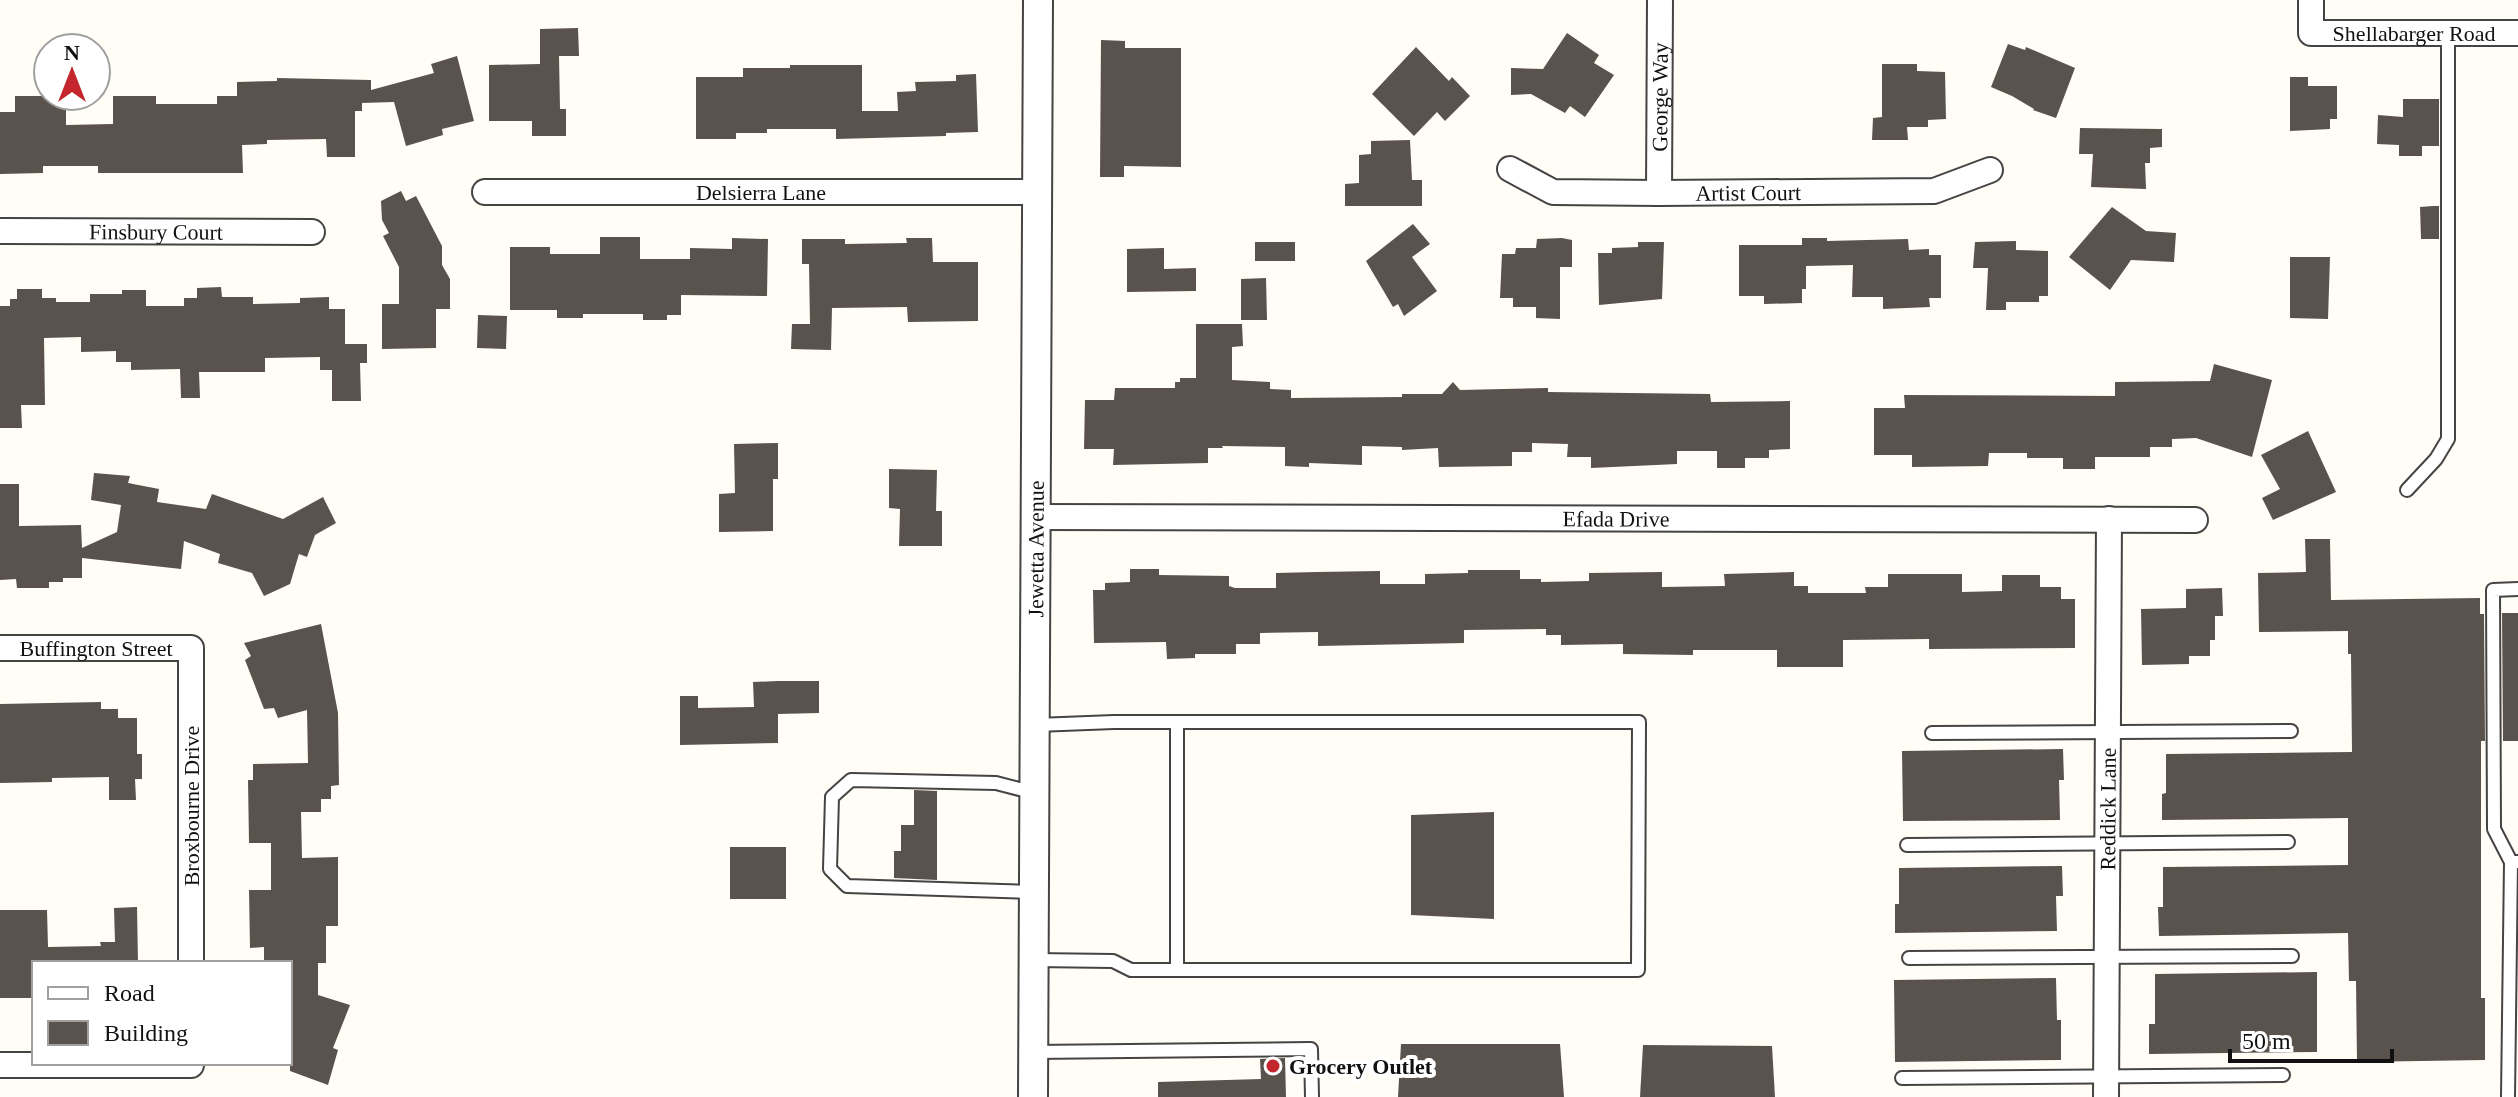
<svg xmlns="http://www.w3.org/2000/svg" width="2518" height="1097" viewBox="0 0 2518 1097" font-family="Georgia,serif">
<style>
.building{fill:#5a524d}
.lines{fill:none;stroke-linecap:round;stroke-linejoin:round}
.service-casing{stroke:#444;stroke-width:16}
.minor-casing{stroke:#444;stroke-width:28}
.tertiary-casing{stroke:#444;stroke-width:32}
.service{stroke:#fff;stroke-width:12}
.minor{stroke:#fff;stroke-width:24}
.tertiary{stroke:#fff;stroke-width:28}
.poi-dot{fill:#c4262e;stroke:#fff;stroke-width:3}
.labels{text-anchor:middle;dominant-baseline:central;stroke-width:8;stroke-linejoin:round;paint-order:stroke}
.street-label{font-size:22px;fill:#111;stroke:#fff}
.poi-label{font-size:22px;font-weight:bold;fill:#111;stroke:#fff;text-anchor:start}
</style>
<rect width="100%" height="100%" fill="#fffdf5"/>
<g class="building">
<path d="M578 28 579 56H559L560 109H566V136H532V121H489V65L540 64V29Z"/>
<path d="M1567 33 1599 55 1594 63 1614 75 1585 117 1570 106 1565 113 1531 94 1511 95V68L1543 69Z"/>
<path d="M1101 40 1125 41V48H1181V167L1124 166V177H1100Z"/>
<path d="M2008 44 2025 50 2026 47 2075 68 2056 118 2033 110 2034 109 2012 96 1991 87Z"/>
<path d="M1416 47 1449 81 1452 77 1470 96 1445 121 1437 112 1414 136 1372 94Z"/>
<path d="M457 56 474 121 442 129 443 135 406 146 394 102 362 103V111H355V157H327L326 139 267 140V144L242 145 243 173H98V166H43V173L0 174V112H15V96H66V125L113 124V96H156V104H217V96H237V82L277 81V78L371 80V90L434 73 431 64Z"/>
<path d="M1882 64H1917V71L1945 72 1946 119 1928 120V127H1907L1908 140H1872L1873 118 1882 117Z"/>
<path d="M790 65H862V111H898L897 92 916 91 915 82 956 81V75L976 74 978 132 946 133V136L836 139V129H767V133H736V139H696V77H743V68H790Z"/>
<path d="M2290 77H2308V86H2337V119H2330V129L2290 131Z"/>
<path d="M2403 99H2439V146H2422V156H2399V145L2377 144 2378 115 2403 117Z"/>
<path d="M2080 128 2162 129V147L2150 148V163H2145L2146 189 2091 187 2093 154H2079Z"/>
<path d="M1410 140 1412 180H1422V206H1345V184L1359 183V155L1371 154V141Z"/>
<path d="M401 191 406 201 416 196 442 246V265L450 279V309H436V348L382 349V304H399V267L383 236 389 233 382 220 381 201Z"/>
<path d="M2433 206H2439V239H2421L2420 207Z"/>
<path d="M2112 207 2146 231 2176 233 2174 262 2131 260 2110 290 2069 257Z"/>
<path d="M1413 224 1430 244 1412 257 1437 291 1404 316 1398 304 1393 307 1366 261Z"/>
<path d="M600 237H640V259H690V248L732 249V238L768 239 767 296 681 295V315H667V320H643V314H583V318H557V310H510V247H550V254H600Z"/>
<path d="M906 238H932L933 262H978V321L908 322 907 307 832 308 831 350 791 349 792 324H810L809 264H802V239H845V244L907 243Z"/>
<path d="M1562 238 1572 240V267H1560V319L1536 318V307H1513V298H1500L1502 254H1515L1516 248H1536L1537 239Z"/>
<path d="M1802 238H1827V241L1908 239 1909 250 1929 249V255H1941V298H1929L1930 307 1883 309V297H1852L1853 265 1806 266V289H1802V303L1764 304V296H1739V245H1802Z"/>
<path d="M2016 241V250L2048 251V296H2039V302H2006V310H1986L1988 268H1973L1975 242Z"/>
<rect x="1255" y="242" width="40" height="19"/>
<path d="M1638 242H1664L1662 299 1599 305 1598 253H1612V248L1638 247Z"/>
<path d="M1164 248V269L1196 268V291L1127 292V249Z"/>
<path d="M2290 257H2330L2328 319 2290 318Z"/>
<path d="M1266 278 1267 320H1241V279Z"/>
<path d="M221 287 222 297H253V304L300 303V298L329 297V309H345V344H367V363H360L361 401H332V370H320V357L265 358V372H199L200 398H181L180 369 131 370V362H116V351L81 352V337L44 338 45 405H21L22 428H0V306H10V299H17V289H42V298H56V302H90V294H122V290H146V306H184V298H197V288Z"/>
<path d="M478 315 507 316 506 349 477 348Z"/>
<path d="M1196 324H1242L1243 346 1232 347V380L1270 382V389L1291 390V398L1402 397V394H1442L1453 382 1460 390 1548 388V392L1710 394 1711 402 1790 401V449L1769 450V458H1745V468H1717V451H1677V464L1591 468V457H1567L1568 444 1532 443V452H1512V466L1439 467 1438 448 1402 450V447L1362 446V465L1309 463V467L1285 466V447L1222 446 1223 448H1208V463L1113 465 1114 449H1084L1085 400H1114L1115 388H1175V382H1180V378H1196Z"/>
<path d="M2214 364 2272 380 2252 457 2196 438 2172 439V447H2150V457H2095V469H2063V458H2027V453H1989L1988 466 1912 467V455H1874V408H1905L1904 395 2115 396V382L2210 381Z"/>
<path d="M2308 431 2336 492 2273 520 2262 498 2280 489 2261 455Z"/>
<path d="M778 443V479H773V531L719 532V494L735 493 734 444Z"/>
<path d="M889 469 937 470 936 511H942V546H899L900 509 889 508Z"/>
<path d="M94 473 130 476 128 483 159 489 157 502 206 509 212 494 283 519 323 497 336 523 315 535 307 557 299 554 290 584 264 596 252 573 218 563 220 554 184 541 181 569 82 558V578H63V582H49V588H17L16 579 0 580V484H19V526L81 525 82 548 117 532 121 505 91 500Z"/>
<path d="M2305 539H2330L2331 600 2480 598V614H2484L2485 741H2481V998H2485V1060L2357 1062 2356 981H2349L2348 933 2159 936 2158 907H2163V867L2348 865V818L2162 820V794L2166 793V754L2352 752 2351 654H2348V631L2259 632 2258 573 2306 572Z"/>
<path d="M1130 569H1159V575L1229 576V586L1235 588H1276V573L1317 572 1380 571V584H1425V574L1468 573V570H1520V579H1541V582L1589 581V573L1662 572V587L1725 586 1724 574 1794 572V586H1808V593H1866L1865 587H1888V574H1962V592L2002 591V575H2040V587H2061V599H2075V648L1929 649V639L1843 640V667H1777V650H1693V655L1623 654V644L1561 645V635H1546V629L1464 630V643L1318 646V632L1260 633V644H1236V654H1195V658L1167 659 1166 642 1094 643 1093 590H1105V583L1130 582Z"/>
<path d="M2222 588 2223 616H2215V640H2210V656H2189V664L2142 665 2141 609 2186 608V589Z"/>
<path d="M2502 613H2518V741H2503Z"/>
<path d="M321 624 338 713 339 785 331 786V799H321V812H301L302 858 338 857V926H326V963H318V995L350 1005 333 1048 338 1050 328 1085 290 1071V963H264V947L250 948 249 890H271V843H249L248 780H253V764L308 763 307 710 278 718 274 708 264 709 245 660 251 656 244 643Z"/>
<path d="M778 681H819V713L778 714V743L680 745V696H698V708L754 707 753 682Z"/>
<path d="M101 702V709H118V718H137V754H142V779H135L136 800H109V777L52 778V782L0 783V704Z"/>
<path d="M2063 749 2064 780H2059L2060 820 1903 821 1902 751Z"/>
<path d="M914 790 937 791V880L894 878V851H901V825H914Z"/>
<path d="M1494 812V919L1411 915V815Z"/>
<rect x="730" y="847" width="56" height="52"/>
<path d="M2062 866 2063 896H2056L2057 931 1895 933V904H1899V868Z"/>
<path d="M137 907 138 963H34V998H0V910H47L48 947 101 946 100 942H115L114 908Z"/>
<path d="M2317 972V1052L2149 1054V1024H2155V974Z"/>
<path d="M2056 978 2057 1020H2061V1060L1895 1062 1894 980Z"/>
<path d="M1401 1044H1560L1564 1097H1398Z"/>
<path d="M1643 1045 1772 1046 1775 1097H1640Z"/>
<path d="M1285 1058 1286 1097H1158V1082L1261 1079 1260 1059Z"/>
</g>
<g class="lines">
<defs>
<g id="service">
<path d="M2407 490 2436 459 2448 439V33"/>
<path d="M2518 589 2493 590 2494 829 2511 862H2518"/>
<path d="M1177 722V970"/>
<path d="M1932 733 2291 731"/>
<path d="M1907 845 2288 842"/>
<path d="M1034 892 847 886 830 869 832 797 851 780 996 783 1035 793"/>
<path d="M1909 958 2292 956"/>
<path d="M1034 960 1113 961 1131 970H1638L1639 722H1114L1036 725"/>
<path d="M1033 1052 1311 1049 1312 1097"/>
<path d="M1902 1078 2283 1075"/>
<path d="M2508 1097 2511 862"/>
</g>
<g id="minor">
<path id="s1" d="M2311 0V33H2518"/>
<path id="s2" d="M1510 169 1553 192 1659 193 1934 191 1990 170"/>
<path id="s3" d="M485 192H1037"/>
<path id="s4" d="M1659 193 1660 0"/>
<path id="s5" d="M0 231 312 232"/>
<path id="s6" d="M1036 517 2195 520"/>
<path id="s7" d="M0 648H191V963"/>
<path d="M0 1065H191V1063"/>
<path id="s8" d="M2106 1097 2109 519"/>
</g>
<g id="tertiary">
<path id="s9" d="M1033 1097 1038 0"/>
</g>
</defs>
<use href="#service" class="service-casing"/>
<use href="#minor" class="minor-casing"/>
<use href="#tertiary" class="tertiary-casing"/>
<use href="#service" class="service"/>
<use href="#minor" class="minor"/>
<use href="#tertiary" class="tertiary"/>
</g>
<circle class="poi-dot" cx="1273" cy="1066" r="8"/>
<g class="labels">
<g class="street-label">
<text stroke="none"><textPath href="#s1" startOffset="136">Shellabarger Road</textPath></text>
<text stroke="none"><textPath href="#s4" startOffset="96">George Way</textPath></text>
<text stroke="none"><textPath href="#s3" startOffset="276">Delsierra Lane</textPath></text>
<text stroke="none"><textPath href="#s2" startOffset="244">Artist Court</textPath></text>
<text stroke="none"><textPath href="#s5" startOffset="156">Finsbury Court</textPath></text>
<text stroke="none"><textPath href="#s6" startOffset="580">Efada Drive</textPath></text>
<text stroke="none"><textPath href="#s9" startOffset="548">Jewetta Avenue</textPath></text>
<text stroke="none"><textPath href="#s7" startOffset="96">Buffington Street</textPath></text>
<text transform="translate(191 806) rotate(-90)">Broxbourne Drive</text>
<text stroke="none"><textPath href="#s8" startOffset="288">Reddick Lane</textPath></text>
</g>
<g class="poi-label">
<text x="1289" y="1066">Grocery Outlet</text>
</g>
</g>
<rect x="32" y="961" width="260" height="104" fill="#ffffff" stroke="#a0a0a0" stroke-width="2"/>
<rect x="48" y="987" width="40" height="12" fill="#ffffff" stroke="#a0a0a0" stroke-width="2"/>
<text x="104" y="1001" font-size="24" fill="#111111">Road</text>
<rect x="48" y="1021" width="40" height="24" fill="#5a524d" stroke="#a0a0a0" stroke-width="2"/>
<text x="104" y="1041" font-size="24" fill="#111111">Building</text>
<g transform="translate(72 72)"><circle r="38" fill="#ffffff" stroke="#a0a0a0" stroke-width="2"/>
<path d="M0-6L14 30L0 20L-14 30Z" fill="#c4262e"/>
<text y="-12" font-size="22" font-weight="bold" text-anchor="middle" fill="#111111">N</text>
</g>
<path d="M2230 1049v12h162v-12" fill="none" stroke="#111111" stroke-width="4"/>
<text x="2242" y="1049" font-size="24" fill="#111111" stroke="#ffffff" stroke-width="6" paint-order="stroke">50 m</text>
</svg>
